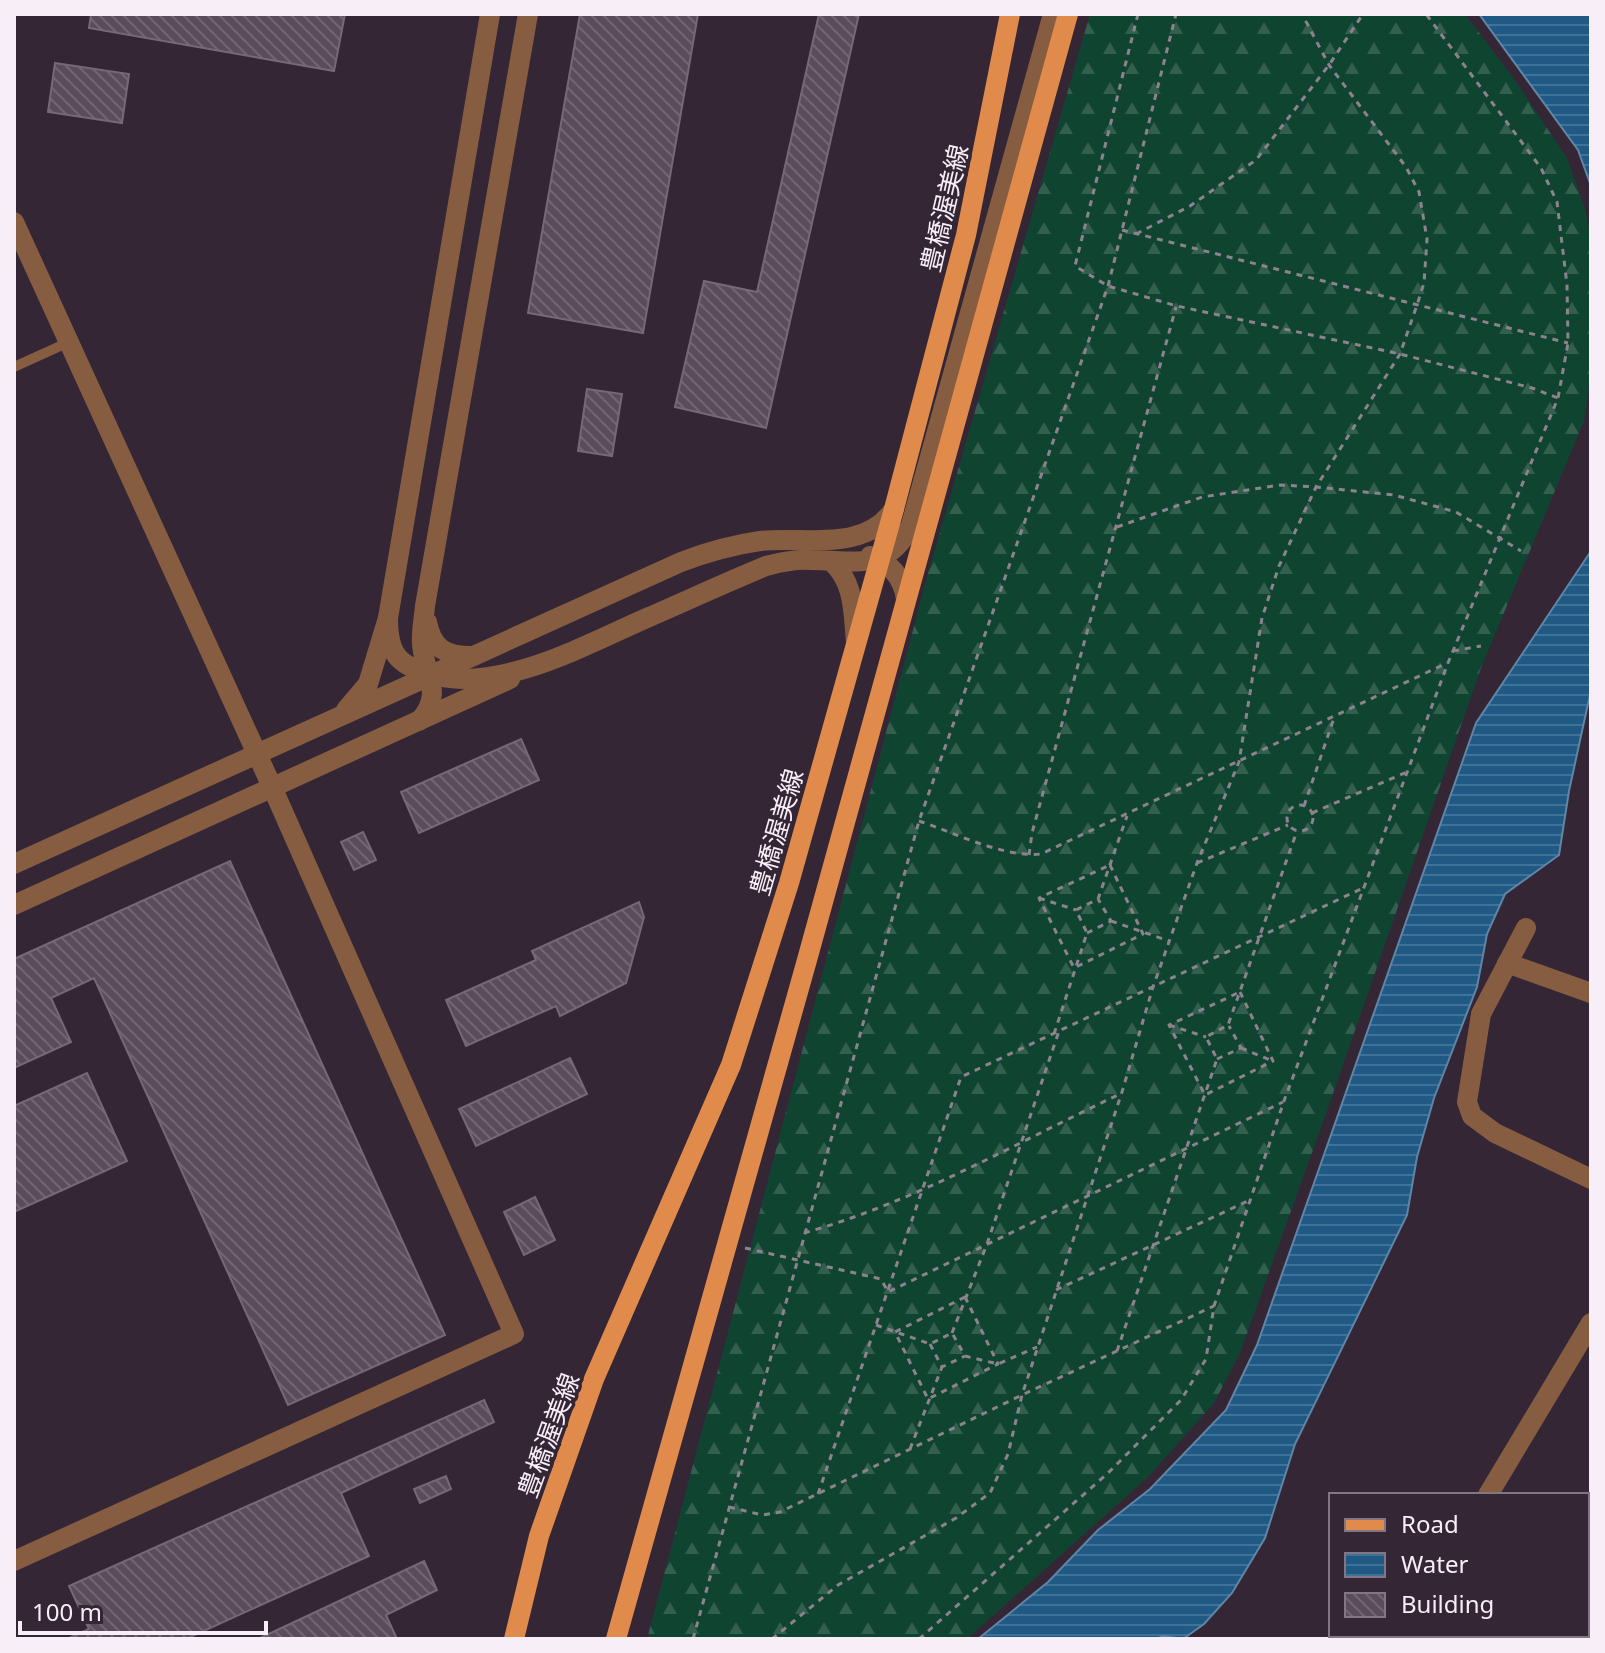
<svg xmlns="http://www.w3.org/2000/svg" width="1605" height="1653" viewBox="0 0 1605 1653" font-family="'Noto Sans','Noto Sans JP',sans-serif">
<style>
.forest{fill:url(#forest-firs)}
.water{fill:url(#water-rules);stroke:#6086a7;stroke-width:2}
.building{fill:url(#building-back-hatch);stroke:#776879;stroke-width:2}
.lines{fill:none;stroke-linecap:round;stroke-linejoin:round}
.path{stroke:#8d828e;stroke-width:3;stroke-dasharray:6 6;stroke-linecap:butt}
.service{stroke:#865d40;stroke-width:10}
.minor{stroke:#865d40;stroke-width:20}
.tertiary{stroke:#865d40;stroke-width:20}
.primary{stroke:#e08b4c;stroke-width:20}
.labels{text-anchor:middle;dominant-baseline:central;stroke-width:7;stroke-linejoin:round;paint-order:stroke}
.street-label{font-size:26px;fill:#f7eef8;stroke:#342635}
</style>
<defs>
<pattern id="forest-firs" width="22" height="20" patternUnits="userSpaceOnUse" patternTransform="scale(2)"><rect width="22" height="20" fill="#0f4430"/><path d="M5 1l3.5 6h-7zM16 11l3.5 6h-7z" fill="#335f4f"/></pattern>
<pattern id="water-rules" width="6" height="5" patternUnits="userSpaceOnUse" patternTransform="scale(2)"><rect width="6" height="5" fill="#1f5984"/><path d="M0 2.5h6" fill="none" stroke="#407196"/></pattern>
<pattern id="building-back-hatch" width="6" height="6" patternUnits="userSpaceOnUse" patternTransform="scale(2)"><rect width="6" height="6" fill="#5b4c5c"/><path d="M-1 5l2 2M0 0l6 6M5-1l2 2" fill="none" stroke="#736674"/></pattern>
</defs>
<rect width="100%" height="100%" fill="#342635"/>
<path class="forest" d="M1090 14H1465L1517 83 1567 158 1585 209 1591 237V372L1584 421 1481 668 1327 1111 1240 1353 1214 1403 1148 1477 967 1639H647L927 577Z"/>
<g class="water">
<path d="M1479 14H1591V186L1578 150Z"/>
<path d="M1591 551V690L1569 791 1559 855 1505 894 1487 934 1477 987 1434 1098 1417 1157 1407 1215 1295 1444 1265 1538 1232 1593 1204 1624 1183 1639 1163 1636 1156 1639H978L1048 1582 1098 1530 1150 1489 1226 1410 1257 1345 1476 723Z"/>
</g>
<g class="building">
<path d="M91 14H345L334 71 89 28Z"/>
<path d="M580 14H698L643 333 528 313Z"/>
<path d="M819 14H859L766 428 675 407 704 281 757 292Z"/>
<path d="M55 63 129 74 122 123 48 112Z"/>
<path d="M587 389 622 394 612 456 578 451Z"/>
<path d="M521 739 539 780 419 833 401 792Z"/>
<path d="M363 832 376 860 354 870 341 842Z"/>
<path d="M230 861 445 1335 288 1405 94 978 51 998 71 1042 14 1068V959Z"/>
<path d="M639 902 644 917 626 983 560 1016 556 1006 466 1046 446 1000 536 960 532 951Z"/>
<path d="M570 1058 587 1094 476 1146 459 1109Z"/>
<path d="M87 1073 127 1161 14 1212V1106Z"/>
<path d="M535 1197 555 1240 524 1255 504 1212Z"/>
<path d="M484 1400 494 1422 341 1493 369 1556 186 1639H67L89 1629 69 1586Z"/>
<path d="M446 1476 451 1489 420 1503 414 1489Z"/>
<path d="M424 1561 437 1590 386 1615 397 1639H258Z"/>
</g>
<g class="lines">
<g class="path">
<path d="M1138 14 1075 266 1108 286 1177 306 1400 354 1532 388 1558 398"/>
<path d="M1122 230 1568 343"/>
<path d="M1136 234 1190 206 1256 160 1329 65 1363 14"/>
<path d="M1117 527 1202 497 1280 485 1316 487 1394 495 1456 512 1521 551"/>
<path d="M1453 651 1481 646"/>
<circle cx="1300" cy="818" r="13"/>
<path d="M1304 806 1334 718"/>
<path d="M1312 813 1407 772"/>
<path d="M919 821C955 833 1004 858 1041 854L1447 663"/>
<path d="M1029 855 1032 833 1176 307"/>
<path d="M1197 863 1288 825"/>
<path d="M1110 865 1143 934 1074 968 1039 898Z"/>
<path d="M1039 898 1076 910"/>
<path d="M1111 921 1169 941"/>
<path d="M1087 933 1111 921 1098 899"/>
<path d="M1240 992 1273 1061 1205 1095 1169 1025Z"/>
<path d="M1169 1025 1206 1037"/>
<path d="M1054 1034 1087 933 1076 910 1098 899 1127 816"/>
<path d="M1241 1048 1273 1061"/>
<path d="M1217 1059 1241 1048 1229 1026"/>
<path d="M804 1233C915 1202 1018 1142 1122 1093"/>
<path d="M745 1248 881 1279 888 1292 1283 1102"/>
<path d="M1056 1290 1248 1201"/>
<path d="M965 1297 998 1364 928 1399 895 1332Z"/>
<path d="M876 1325 930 1344 952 1333 965 1356 998 1364 1037 1347"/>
<path d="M952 1333 987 1244 1059 1031"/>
<path d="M930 1344 942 1367 965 1356"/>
<path d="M1117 1351 1217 1059 1206 1037 1228 1025 1297 831"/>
<path d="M910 1449 942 1367"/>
<path d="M818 1494 961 1077 1363 888"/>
<path d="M729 1507 762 1515 780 1512 1022 1395 1214 1306"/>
<path d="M693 1639 919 821 1108 286 1176 14"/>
<path d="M772 1639 838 1585 956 1518 990 1493 1008 1454 1022 1395 1122 1092 1153 987 1197 863 1239 762 1262 618 1279 566 1316 487 1400 354 1417 305 1424 283 1427 239 1419 192 1406 167 1329 65 1302 14"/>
<path d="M919 1639 1107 1474 1181 1400 1206 1359 1214 1306 1284 1101 1448 663 1558 398 1568 343 1567 285 1557 202 1541 168 1426 14"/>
</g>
<path class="service" d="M14 367 69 342"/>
<g class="minor">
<path d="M14 222 273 789"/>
<path d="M1526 928 1481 1014 1467 1102 1472 1116 1495 1133 1591 1179"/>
<path d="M1507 963 1591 993"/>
<path d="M1488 1495 1591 1323"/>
<path d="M1587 1578H1591"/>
<path d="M1349 1639 1352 1635"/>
</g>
<g class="tertiary">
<path d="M870 556C891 563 903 578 906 599"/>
<path d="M831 561C855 583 853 611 856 642"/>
<path d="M388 618C388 653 397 665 430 674 497 695 587 644 649 617 688 600 727 582 766 566 781 562 796 559 811 560 855 560 888 573 911 525L1053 14"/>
<path d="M427 622C432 648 445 656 471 656"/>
<path d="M346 710 368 684 388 618 490 14"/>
<path d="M419 721C445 694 424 673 422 644 421 631 424 618 425 606L528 14"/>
<path d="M14 864 681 562C707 552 732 545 760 541 804 536 865 553 894 509"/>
<path d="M14 905 510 679"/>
<path d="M14 1561 514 1334 273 789"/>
</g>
<g class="primary">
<path d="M514 1639 539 1536 594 1379 731 1065 789 883 894 509 966 235 1010 14"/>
<path d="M616 1639 807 960 1068 14"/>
</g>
</g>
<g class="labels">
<g class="street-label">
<text transform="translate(944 208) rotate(-77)">豊橋渥美線</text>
<text transform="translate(776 832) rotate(-74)">豊橋渥美線</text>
<text transform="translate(548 1435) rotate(-70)">豊橋渥美線</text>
</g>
</g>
<rect width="1605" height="1653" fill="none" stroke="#f7eef8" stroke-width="32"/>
<rect x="1329" y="1493" width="260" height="144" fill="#342635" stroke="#827683" stroke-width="2"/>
<rect x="1345" y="1519" width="40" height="12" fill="#e08b4c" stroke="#827683" stroke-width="2"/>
<text x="1401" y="1533" font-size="24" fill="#f7eef8">Road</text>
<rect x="1345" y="1553" width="40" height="24" fill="url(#water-rules)" stroke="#827683" stroke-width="2"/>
<text x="1401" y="1573" font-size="24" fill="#f7eef8">Water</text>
<rect x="1345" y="1593" width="40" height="24" fill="url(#building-back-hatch)" stroke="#827683" stroke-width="2"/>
<text x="1401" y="1613" font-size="24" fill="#f7eef8">Building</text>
<path d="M20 1621v12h246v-12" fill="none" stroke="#f7eef8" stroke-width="4"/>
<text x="32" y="1621" font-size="24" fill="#f7eef8" stroke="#342635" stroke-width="6" paint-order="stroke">100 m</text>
</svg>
